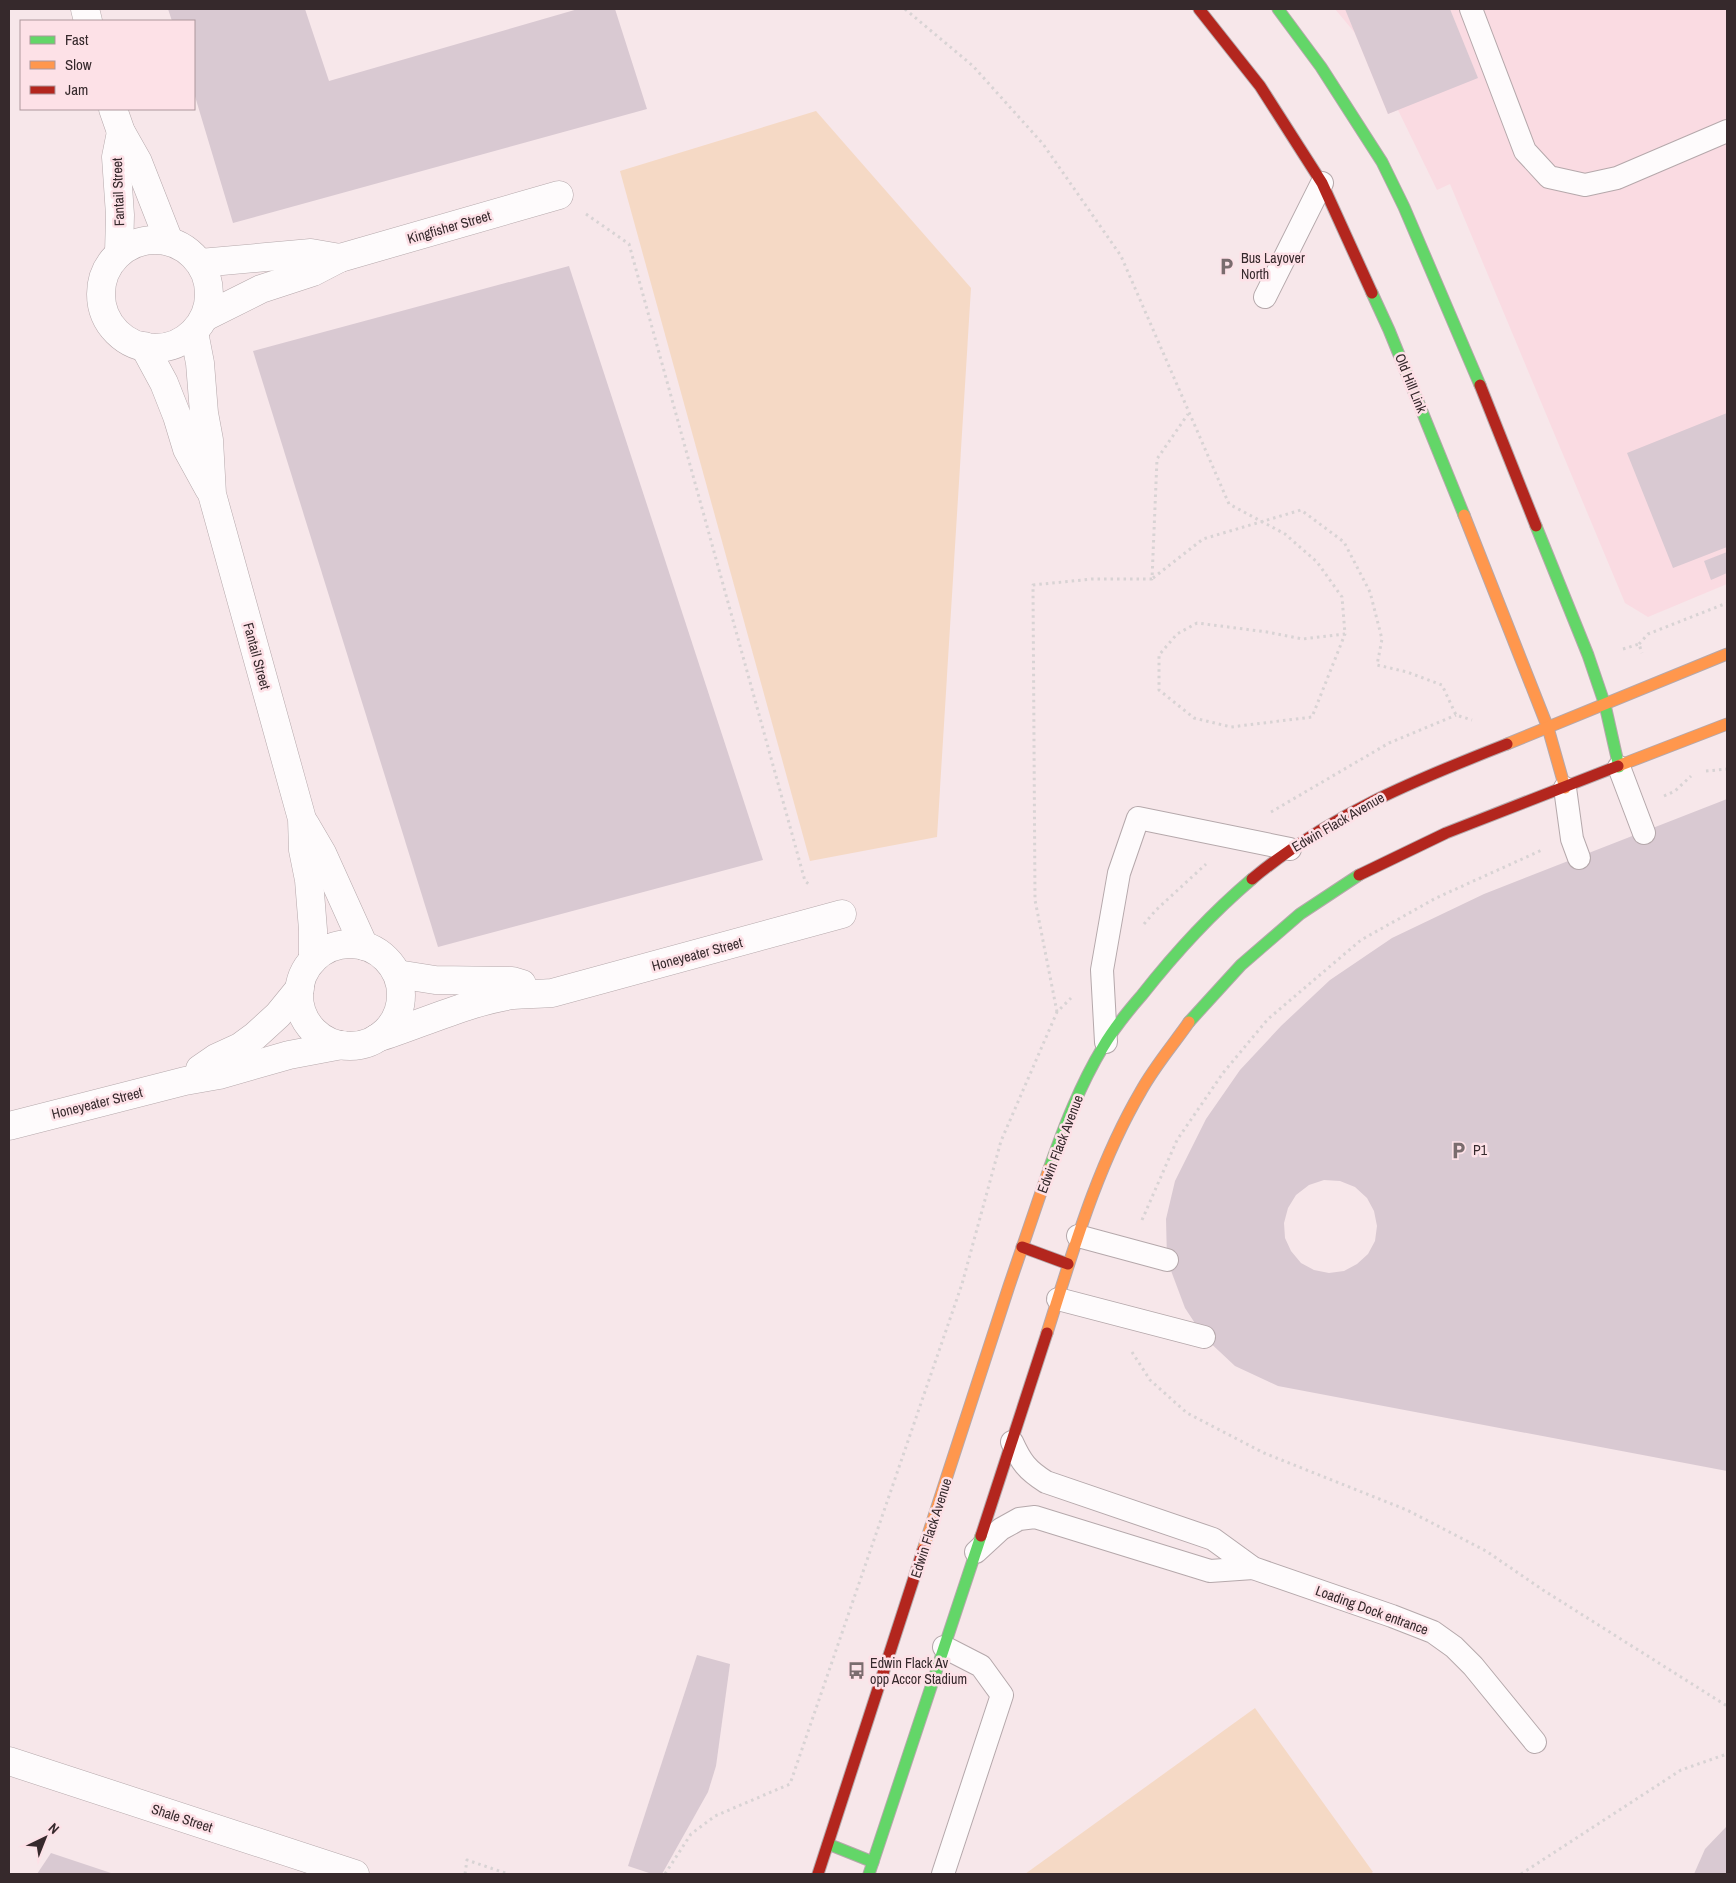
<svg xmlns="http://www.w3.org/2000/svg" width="1736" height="1883" viewBox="0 0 1736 1883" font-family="'Archivo Narrow',sans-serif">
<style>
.built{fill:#fadbe2}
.green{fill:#f5d9c5}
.building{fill:#d9c9d2;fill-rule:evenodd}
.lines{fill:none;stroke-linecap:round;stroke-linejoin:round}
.lane-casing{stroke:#b5a8ab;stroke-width:24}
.street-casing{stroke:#b5a8ab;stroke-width:29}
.fast-casing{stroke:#b5a8ab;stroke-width:13}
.slow-casing{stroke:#b5a8ab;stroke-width:13}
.jam-casing{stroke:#b5a8ab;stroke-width:13}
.path{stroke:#d8d3d4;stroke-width:3;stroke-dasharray:2.5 4;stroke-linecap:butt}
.lane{stroke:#fefbfc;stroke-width:22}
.street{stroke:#fefbfc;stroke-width:28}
.fast{stroke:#63d668;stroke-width:11}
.slow{stroke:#ff974d;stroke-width:11}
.jam{stroke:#b3261e;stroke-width:11}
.labels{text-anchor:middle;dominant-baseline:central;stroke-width:5;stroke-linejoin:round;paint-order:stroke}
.street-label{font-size:14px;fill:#36292c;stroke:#fde1e7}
.poi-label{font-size:14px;fill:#36292c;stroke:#fde1e7;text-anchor:start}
</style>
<rect width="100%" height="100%" fill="#f7e7ea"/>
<path class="built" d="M1335 9H1727V584L1648 617 1625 603 1450 184 1437 190 1398 110 1388 114 1355 33Z"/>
<g class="green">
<path d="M816 111 971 288 937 837 810 861 620 171Z"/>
<path d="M1255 1708 1373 1872 1370 1874H1025Z"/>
</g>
<g class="building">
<path d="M168 9H305L329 81 578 9H615L647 109 233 223 194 93V21H172Z"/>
<path d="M1345 9H1450L1478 78 1388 114Z"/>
<path d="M569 266 763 860 438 947 253 351Z"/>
<path d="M1727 413V547L1673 568 1627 453Z"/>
<path d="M1727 552V573L1711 580 1704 561Z"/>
<path d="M1727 799V1471L1278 1386 1235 1366 1204 1337 1185 1308 1167 1260 1166 1219 1175 1181 1206 1119 1240 1070 1281 1026 1330 980 1392 938 1484 894ZM1324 1180 1340 1181 1355 1187 1367 1198 1374 1211 1377 1226 1375 1241 1368 1254 1357 1264 1344 1271 1329 1273 1314 1270 1301 1263 1291 1251 1285 1238 1284 1223 1288 1208 1296 1195 1309 1185Z"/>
<path d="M697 1655 730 1664 716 1766 708 1792 662 1874H652L628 1866Z"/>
<path d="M1727 1826V1874H1694L1705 1849Z"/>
<path d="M51 1853 114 1874H37Z"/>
</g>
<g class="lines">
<defs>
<g id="lane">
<path d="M1471 9 1525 151 1549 177 1585 185 1617 178 1727 131"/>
<path d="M1265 297 1322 183"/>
<path d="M1619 767 1644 833"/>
<path d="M1565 788 1572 839 1579 858"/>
<path d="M1106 1042 1102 970 1119 873 1138 818 1290 849"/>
<path d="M1078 1236 1167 1260"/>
<path d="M1058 1299 1204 1337"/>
<path d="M1012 1442C1021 1462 1027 1470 1046 1482L1213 1539 1253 1568 1392 1616 1433 1632 1454 1647 1473 1666 1535 1742"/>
<path d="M976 1552 1001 1529 1019 1519 1035 1517 1210 1571 1253 1568"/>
<path d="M943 1874 1002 1695 981 1666 944 1647"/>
</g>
<g id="street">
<path d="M85 9 88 21"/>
<path d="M113 109 121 132 138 162 169 241"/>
<circle cx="155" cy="294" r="54"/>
<path d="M119 253 120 215 116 157 121 132"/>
<path d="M200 263 311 253 340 258"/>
<path d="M205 317 261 289 313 272 340 258 559 195"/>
<path d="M194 332 200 363 204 413 209 440 212 494 302 819 303 850 309 880 313 930V960"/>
<path d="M144 346 164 383 177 416 187 449 209 489"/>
<path d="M305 824 322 853 364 946"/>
<circle cx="350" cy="995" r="51"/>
<path d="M397 974 435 980 512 981 522 984"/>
<path d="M377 1038C419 1025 470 1001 513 995 526 994 539 994 552 993L842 914"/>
<path d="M200 1069 216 1058 240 1047 255 1036 278 1015 300 988"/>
<path d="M9 1126 185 1081 219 1075 289 1055 342 1045"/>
<path d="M9 1761 355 1874"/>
</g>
<g id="fast">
<path d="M1278 9 1321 67 1382 162 1404 207 1480 385"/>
<path d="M1372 293 1389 330 1464 515"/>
<path d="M1536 526 1588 655 1605 705 1619 767"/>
<path d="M1189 1022 1241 965 1300 914 1359 875"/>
<path d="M1049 1169C1064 1127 1080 1085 1103 1047 1114 1028 1128 1011 1142 995 1175 953 1212 913 1252 879"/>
<path d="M828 1844 873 1862"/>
<path d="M869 1874 981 1536"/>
</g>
<g id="slow">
<path d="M1464 515 1548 728 1565 788"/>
<path d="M1507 744 1727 654"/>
<path d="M1618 766 1727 724"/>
<path d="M1047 1333C1073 1251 1097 1166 1141 1091 1154 1067 1173 1045 1189 1022"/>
<path d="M923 1550 1009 1286 1049 1169"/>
</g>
<g id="jam">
<path d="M1199 9 1260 86 1322 183 1372 293"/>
<path d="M1480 385 1536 526"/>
<path d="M1359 875 1446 833 1618 766"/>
<path d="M1252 879C1329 815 1415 780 1507 744"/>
<path d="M1022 1247 1068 1264"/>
<path d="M981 1536 1047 1333"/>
<path d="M818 1874 923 1550"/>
</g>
</defs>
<use href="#lane" class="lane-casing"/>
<use href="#street" class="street-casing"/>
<use href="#fast" class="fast-casing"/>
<use href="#slow" class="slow-casing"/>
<use href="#jam" class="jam-casing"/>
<g class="path">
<path d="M905 9 973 66 1043 144 1121 256 1229 504 1285 534 1317 562 1342 597 1345 634 1303 639 1267 632 1197 623 1177 634 1159 655V690L1194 718 1231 727 1312 717 1345 634"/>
<path d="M586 214 629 244 805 881 811 886"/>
<path d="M1153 578 1203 539 1301 510 1344 542 1370 592 1382 639 1377 665 1407 672 1442 685 1456 715 1472 720"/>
<path d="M1639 644 1648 634 1727 603"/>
<path d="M1623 649 1639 644 1642 653"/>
<path d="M1706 771 1727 769"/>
<path d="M1664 796 1675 791 1691 776"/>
<path d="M1271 812 1389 743 1456 715"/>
<path d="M1144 924 1156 910 1206 864"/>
<path d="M1057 1012 1035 900 1033 585 1092 579H1152L1157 459 1188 414"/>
<path d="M1142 1220 1177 1140 1223 1073 1268 1019 1361 940 1436 898 1542 850"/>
<path d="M1132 1352 1150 1380 1187 1413 1264 1453 1407 1510 1486 1551 1543 1590 1727 1706"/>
<path d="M465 1874 467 1860 508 1874"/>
<path d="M665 1874 691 1834 715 1816 790 1784 962 1284 1001 1141 1057 1012 1071 998"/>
<path d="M1521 1874 1681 1770 1727 1754"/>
</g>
<use href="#lane" class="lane"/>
<use href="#street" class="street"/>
<use href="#fast" class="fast"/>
<use href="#slow" class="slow"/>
<use href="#jam" class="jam"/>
</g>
<defs>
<symbol id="parking-bare" viewBox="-9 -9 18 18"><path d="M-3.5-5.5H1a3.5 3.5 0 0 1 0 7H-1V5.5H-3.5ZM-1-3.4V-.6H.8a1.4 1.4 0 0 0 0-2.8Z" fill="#7a6c6e" stroke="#fde1e7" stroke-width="2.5" paint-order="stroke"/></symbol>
<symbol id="bus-bare" viewBox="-9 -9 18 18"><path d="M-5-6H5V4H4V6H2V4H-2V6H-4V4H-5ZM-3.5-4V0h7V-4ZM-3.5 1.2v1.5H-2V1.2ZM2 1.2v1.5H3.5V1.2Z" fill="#7a6c6e" stroke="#fde1e7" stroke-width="2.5" paint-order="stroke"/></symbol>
</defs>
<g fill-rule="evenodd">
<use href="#parking-bare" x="1214" y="254" width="25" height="25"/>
<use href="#parking-bare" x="1446" y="1138" width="25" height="25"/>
<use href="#bus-bare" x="844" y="1658" width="25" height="25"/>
</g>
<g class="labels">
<g class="street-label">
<text transform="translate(118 192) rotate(-92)">Fantail Street</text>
<text transform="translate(449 227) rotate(-16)">Kingfisher Street</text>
<text transform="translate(1411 383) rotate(68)">Old Hill Link</text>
<text transform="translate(257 656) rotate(75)">Fantail Street</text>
<text transform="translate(1338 822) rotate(-30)">Edwin Flack Avenue</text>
<text transform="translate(697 954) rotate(-15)">Honeyeater Street</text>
<text transform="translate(97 1103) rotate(-14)">Honeyeater Street</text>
<text transform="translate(1060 1144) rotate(-69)">Edwin Flack Avenue</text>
<text transform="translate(931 1528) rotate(-72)">Edwin Flack Avenue</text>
<text transform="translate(1372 1610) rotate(20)">Loading Dock entrance</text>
<text transform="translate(182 1818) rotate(18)">Shale Street</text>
</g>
<g class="poi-label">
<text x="1241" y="258">Bus Layover<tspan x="1241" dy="16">North</tspan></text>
<text x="1473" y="1150">P1</text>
<text x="870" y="1663">Edwin Flack Av<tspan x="870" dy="16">opp Accor Stadium</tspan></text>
</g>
</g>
<rect width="1736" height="1883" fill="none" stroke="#36292c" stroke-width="20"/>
<rect x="20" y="20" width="175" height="90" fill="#fde1e7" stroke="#ad979c"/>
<rect x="30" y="36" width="25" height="8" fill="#63d668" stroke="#ad979c"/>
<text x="65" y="45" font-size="15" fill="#36292c">Fast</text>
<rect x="30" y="61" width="25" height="8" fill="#ff974d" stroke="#ad979c"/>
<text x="65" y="70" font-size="15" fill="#36292c">Slow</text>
<rect x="30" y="86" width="25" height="8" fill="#b3261e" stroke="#ad979c"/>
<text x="65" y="95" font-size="15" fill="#36292c">Jam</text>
<g transform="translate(45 1838) rotate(43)" stroke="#fde1e7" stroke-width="4" paint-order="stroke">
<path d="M0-4L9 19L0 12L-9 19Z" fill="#36292c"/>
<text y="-8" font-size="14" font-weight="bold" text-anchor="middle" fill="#36292c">N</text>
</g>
</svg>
